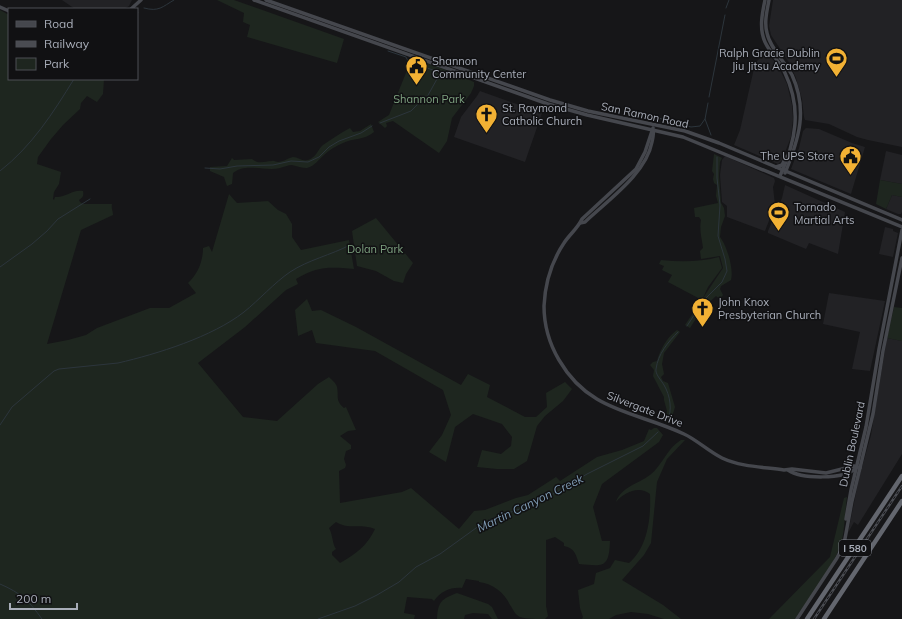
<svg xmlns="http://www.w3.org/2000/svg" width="902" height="619" viewBox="0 0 902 619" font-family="Mulish,sans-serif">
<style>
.built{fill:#222225}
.green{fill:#1e261f;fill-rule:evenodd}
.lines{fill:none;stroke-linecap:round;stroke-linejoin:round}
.stream{stroke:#2c353c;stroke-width:1}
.secondary{stroke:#45474d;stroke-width:3.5}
.highway{stroke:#63666e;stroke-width:4.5}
.rail-casing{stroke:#4a4c52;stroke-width:2.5}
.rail{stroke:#111113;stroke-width:1;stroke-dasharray:3;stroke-linecap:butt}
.labels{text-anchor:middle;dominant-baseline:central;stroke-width:3;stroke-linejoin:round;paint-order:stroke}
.shield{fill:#111113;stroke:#7b7e86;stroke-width:1}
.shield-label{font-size:10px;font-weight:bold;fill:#a8adb8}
.poi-label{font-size:11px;fill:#a8adb8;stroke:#111113;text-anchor:start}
.park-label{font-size:11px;fill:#7fa381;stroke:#111113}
.street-label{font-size:11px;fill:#a8adb8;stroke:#111113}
.water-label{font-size:12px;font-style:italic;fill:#7f9bb3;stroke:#111113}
</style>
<rect width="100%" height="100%" fill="#161618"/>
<g class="built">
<path d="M62 0H132L129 6 124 9H75Z"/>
<path d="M773 0H902V147L868 140 857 137 829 124 805 120 804 117 802 99 796 78 790 64 771 35 769 26Z"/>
<path d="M763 54H769L779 68 787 84 792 105 793 119 791 137 782 160 778 164 734 145 740 130 755 64Z"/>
<path d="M480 91 542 113 525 162 454 137 461 117 477 96Z"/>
<path d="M806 128 819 129 852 143 865 147 851 194 791 169 799 148 803 131Z"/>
<path d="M886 151 902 155V184L880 180Z"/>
<path d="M725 156 774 178 775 181 773 187 775 205 765 231 727 217V206L722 202 720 175 722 160Z"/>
<path d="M785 185 845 212 838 254 809 243 806 249 768 233V231L782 198Z"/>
<path d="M892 195 902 197V212L901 214H898L886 209Z"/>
<path d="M885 227 893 229V231L898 233 893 257 879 254Z"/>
<path d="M829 293 885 301 870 371 852 369 860 332 823 324Z"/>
<path d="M887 338 902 341V454L858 525 854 522 848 533 859 478 871 435Z"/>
</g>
<g class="green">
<path d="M217 0H234L344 39 337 63 247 37 250 25 243 22 244 13Z"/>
<path d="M0 10 9 15V79H104L103 94 97 102 87 96 81 103 80 109 63 125 51 139 38 157 37 164 61 172 59 184 54 192 53 199 54 200 55 197C66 198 72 189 83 191 84 196 83 197 79 200L80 202 83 204H112C111 208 113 211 113 215L81 230 47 344 68 340 86 335 97 328 150 308H169L196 293 188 283C198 274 203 261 203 248L209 246 212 252 229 194 237 203 268 201 278 210 286 214 292 224V237L301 250 349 240 354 269C329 267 318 266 296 279L298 284 286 290 245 327 198 363 243 417 277 421 318 384 329 377C332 380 336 383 337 387 339 397 335 400 344 408L346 407 356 430 348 431 340 436 351 445V449L346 451 344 459 346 465 345 468 339 471 340 503 402 492 411 488 459 529 474 511 485 510 516 498 528 495 556 477 560 481 597 457 622 450 644 441 649 429 651 430 654 428H657L663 435 659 442 602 484 593 507 602 541H610C609 569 603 566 579 564 576 555 575 548 564 546V543L555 537 546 540V606L548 616 545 619C537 619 527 619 520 617 515 615 513 609 510 605 504 592 493 584 479 582V581L466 579 462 588C451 587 441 591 434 601L432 599 407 597 404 613 415 615 414 619H0ZM336 522C348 530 361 523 375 529 366 547 357 553 340 563L332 555V552L336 549C332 543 333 535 329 528Z"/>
<path d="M412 58 446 70 474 82V86L471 93 452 118 447 141 439 153 393 121 386 123 387 126 385 128 378 122 389 115Z"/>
<path d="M371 124 374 132C365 140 353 138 343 143 336 146 329 150 324 155 319 159 315 166 307 168 302 168 297 166 292 165 288 165 284 167 280 168 265 172 246 162 233 173L232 184 227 186 224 177 210 171V167L227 166 232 158 234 160 252 159C259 165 264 161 272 161 274 160 276 162 278 162 283 162 288 158 293 157 298 157 303 162 308 160 317 157 317 150 323 145 332 139 340 133 350 128L353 132 360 131Z"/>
<path d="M714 154 722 158 720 162 719 175 721 203 724 208 725 216 721 227 720 237C727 246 734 269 731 280L721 286 720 289 723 295 720 299 716 296 702 309 690 328 685 325 723 268 720 256 701 259 700 251 703 248C702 239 699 230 701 220L699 217H695L694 208 718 203 716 196 717 185 714 183 713 179 714 174 712 171Z"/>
<path d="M880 180 902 184V197L892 195 886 209 876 204Z"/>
<path d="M376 218 413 263 406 274 403 283 394 281 376 271 357 266 352 231Z"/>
<path d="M719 257 722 268 708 287 702 300 668 282 672 275 662 270 664 266 659 264 661 260C681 262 700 262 719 257Z"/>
<path d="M307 299 312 311 321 310 356 327 461 385 468 374 490 385 487 397 525 417H536L547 407 546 393 565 382 572 389 563 401 545 416 537 426 527 461 514 469H497L477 467 482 450 501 454 511 446 512 437 502 424 473 414 455 427 446 462 429 452 442 435 451 415 443 390 375 351 316 343 312 330 298 336 295 310Z"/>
<path d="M894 307 902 308V341L887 338Z"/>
<path d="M677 330 680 332 664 353 662 364 664 374 661 377 663 381 668 383 675 407 670 424 665 422 667 411 664 400V397L653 376 654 370 650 365 653 362 657 361C660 350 667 337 677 330Z"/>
<path d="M681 440H685L667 459 657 482 651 543 644 555 622 580 663 605 681 619H664L648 614 631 612 616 615 609 619H582L583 617 580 608 578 590 594 584 596 573 610 568 615 560 629 563C648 547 651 517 650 494 639 485 623 493 616 502 621 487 638 484 650 475 662 466 667 448 681 440Z"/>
<path d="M847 497C845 511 845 526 842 540 834 568 811 595 795 619H769L830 557 844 498Z"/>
<path d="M457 593 488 604 492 607 498 619H492L488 614 473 613 465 615 464 619H437C438 602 441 599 457 593Z"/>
</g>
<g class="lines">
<g class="stream">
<path d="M144 8C159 12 162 7 174 0"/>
<path d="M726 8 729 0"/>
<path d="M137 14 138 13"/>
<path d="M388 51 406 57 408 61 412 63 433 70 436 74"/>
<path d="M709 97 725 15"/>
<path d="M708 103 705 119 711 135"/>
<path d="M650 119 655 117 691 127 700 126 705 119"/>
<path d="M380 123 411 111 418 104 427 97 437 79"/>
<path d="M205 168 220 169 237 166 273 165 291 161 308 162 319 157 329 147 339 141 361 133 372 126"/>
<path d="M0 171C32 146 53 113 74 79"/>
<path d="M0 267 32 244 47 231 58 219 90 199"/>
<path d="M687 326 704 300 722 282 727 271 725 259 718 236 720 205 717 178V157"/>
<path d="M667 421C673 411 670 395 664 385 661 380 655 374 656 369 658 354 668 342 678 332"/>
<path d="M0 425 12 407 54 371 59 369 118 363C157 354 212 337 244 312 259 300 274 283 290 272 308 260 331 255 350 245"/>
<path d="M0 584C21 593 29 601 42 619"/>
<path d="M318 619 355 606 377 595 399 582 416 567 440 554 483 523 496 517 529 506 555 493 587 474 643 446 658 432"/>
</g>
<g class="secondary">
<path d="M254 0 548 104 587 115 683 137 902 227"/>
<path d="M266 0 550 100 588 111 685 131 719 143 902 220"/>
<path d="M765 0C762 14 759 29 765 42 770 53 780 62 785 73 802 109 796 141 780 176"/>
<path d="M769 0C767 11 764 22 767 33 770 48 785 62 792 75 808 110 799 139 785 173"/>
<path d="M0 7 9 11"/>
<path d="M131 9 141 0"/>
<path d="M653 128 645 152 636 169 582 219C578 228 569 235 564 243 552 261 545 284 544 306 544 326 549 343 559 360 589 412 635 411 684 434 697 440 708 451 722 458 741 467 764 467 784 470L792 469 826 473 854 466 860 468"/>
<path d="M776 167 782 165 786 157"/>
<path d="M580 223 585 222C608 200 646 174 652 142 653 137 654 134 653 130"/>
<path d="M788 470C801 479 844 480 856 468"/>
<path d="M846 519 851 490 866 427 879 349 902 230"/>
<path d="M797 619 837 558 844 544 852 501 873 414 883 351 902 258"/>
</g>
<g class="highway">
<path d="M807 619 902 476"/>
<path d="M824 619 902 501"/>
</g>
<defs>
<path id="rail" d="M814 619 902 486"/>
</defs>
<use href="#rail" class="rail-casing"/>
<use href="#rail" class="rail"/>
</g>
<defs>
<symbol id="stadium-pin" viewBox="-11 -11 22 30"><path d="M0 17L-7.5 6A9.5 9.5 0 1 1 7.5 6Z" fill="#f2b134" stroke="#111113"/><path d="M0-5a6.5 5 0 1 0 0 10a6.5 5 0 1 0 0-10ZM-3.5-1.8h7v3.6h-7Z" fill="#111"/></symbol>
<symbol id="civic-pin" viewBox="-11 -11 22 30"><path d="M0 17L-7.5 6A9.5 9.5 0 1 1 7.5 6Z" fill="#f2b134" stroke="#111113"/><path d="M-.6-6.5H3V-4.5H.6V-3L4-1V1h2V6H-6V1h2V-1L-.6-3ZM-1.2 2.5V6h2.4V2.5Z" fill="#111"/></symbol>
<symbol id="church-pin" viewBox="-11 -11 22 30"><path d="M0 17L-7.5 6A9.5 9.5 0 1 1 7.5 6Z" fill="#f2b134" stroke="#111113"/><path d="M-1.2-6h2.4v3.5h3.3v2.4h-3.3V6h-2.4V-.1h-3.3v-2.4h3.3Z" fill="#111"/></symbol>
</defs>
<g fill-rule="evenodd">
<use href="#stadium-pin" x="824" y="46" width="25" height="34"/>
<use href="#civic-pin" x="404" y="54" width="25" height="34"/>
<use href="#church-pin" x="474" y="102" width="25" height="34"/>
<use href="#civic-pin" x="838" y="144" width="25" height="34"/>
<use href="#stadium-pin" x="766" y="200" width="25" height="34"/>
<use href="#church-pin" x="690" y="296" width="25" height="34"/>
</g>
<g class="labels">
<rect class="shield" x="839" y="540" width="32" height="16" rx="3"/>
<g class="shield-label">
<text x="855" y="548">I 580</text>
</g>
<g class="poi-label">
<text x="820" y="53" text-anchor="end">Ralph Gracie Dublin<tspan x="820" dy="13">Jiu Jitsu Academy</tspan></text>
<text x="432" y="61">Shannon<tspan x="432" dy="13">Community Center</tspan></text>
<text x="502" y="108">St. Raymond<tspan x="502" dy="13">Catholic Church</tspan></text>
<text x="834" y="156" text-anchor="end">The UPS Store</text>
<text x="794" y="207">Tornado<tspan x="794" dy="13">Martial Arts</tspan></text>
<text x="718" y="302">John Knox<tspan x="718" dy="13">Presbyterian Church</tspan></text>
</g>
<g class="park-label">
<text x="429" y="99">Shannon Park</text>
<text x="375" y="249">Dolan Park</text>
</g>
<g class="street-label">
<text transform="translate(645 115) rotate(12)">San Ramon Road</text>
<text transform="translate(645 409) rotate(21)">Silvergate Drive</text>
<text transform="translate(852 444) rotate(-78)">Dublin Boulevard</text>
</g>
<g class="water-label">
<text transform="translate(530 503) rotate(-26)">Martin Canyon Creek</text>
</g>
</g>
<rect x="8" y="8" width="130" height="72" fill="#111113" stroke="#4d4f55"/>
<rect x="16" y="21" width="20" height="6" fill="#45474d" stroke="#4d4f55"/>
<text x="44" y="28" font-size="12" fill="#a8adb8">Road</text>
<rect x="16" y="41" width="20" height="6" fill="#4a4c52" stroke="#4d4f55"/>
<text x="44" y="48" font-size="12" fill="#a8adb8">Railway</text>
<rect x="16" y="58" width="20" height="12" fill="#1e261f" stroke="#4d4f55"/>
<text x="44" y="68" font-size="12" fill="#a8adb8">Park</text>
<path d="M10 603v6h67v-6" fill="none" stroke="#a8adb8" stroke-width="2"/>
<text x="16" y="603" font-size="12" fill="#a8adb8" stroke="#111113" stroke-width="3" paint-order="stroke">200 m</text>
</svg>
